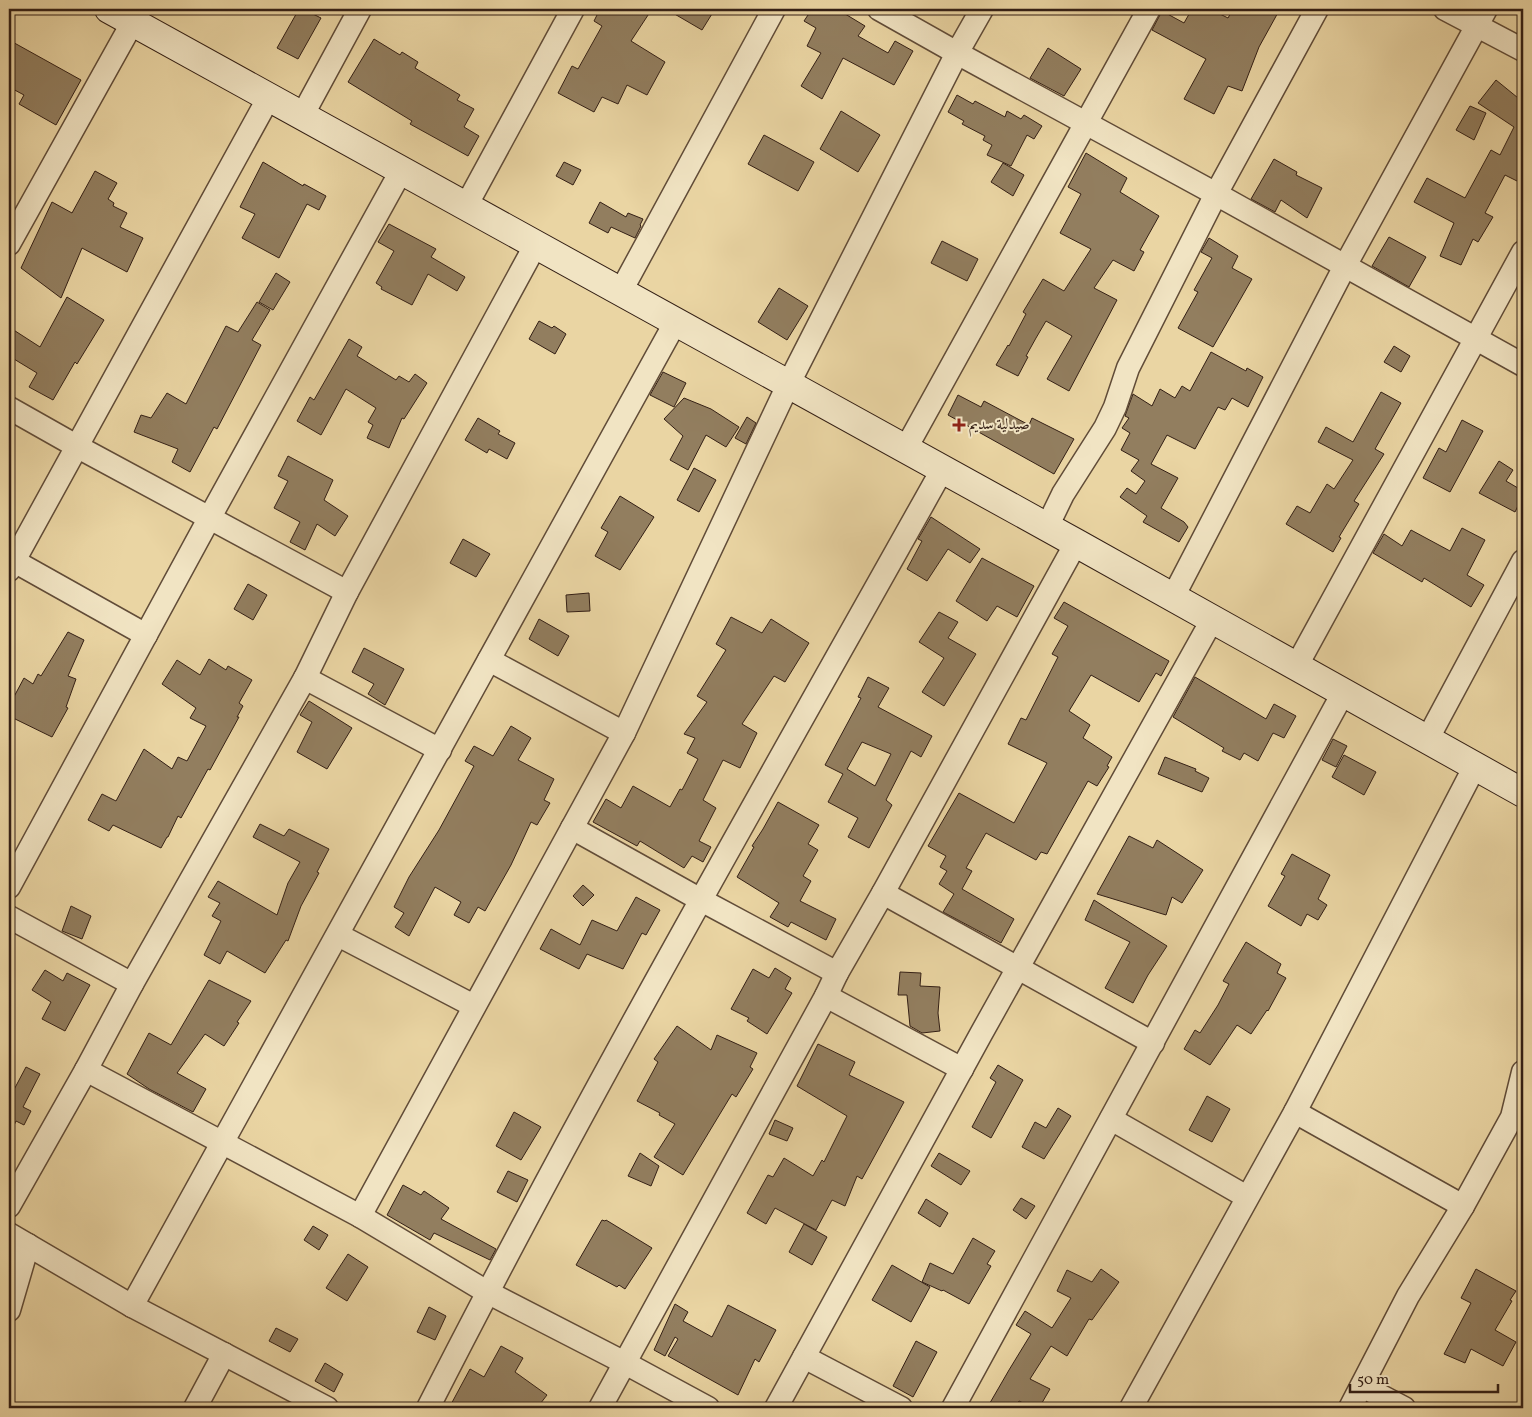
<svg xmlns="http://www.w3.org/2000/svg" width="1532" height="1417" viewBox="0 0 1532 1417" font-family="Vollkorn,Amiri,serif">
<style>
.building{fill:#927e5f;stroke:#331f15;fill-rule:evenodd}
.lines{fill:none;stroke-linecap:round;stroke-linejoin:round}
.minor-casing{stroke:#614c38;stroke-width:25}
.secondary-casing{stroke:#331f15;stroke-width:30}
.minor{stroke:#f1e4c3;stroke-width:22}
.secondary{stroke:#f1e4c3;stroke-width:28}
.poi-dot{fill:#8f2418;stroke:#f1e4c3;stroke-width:2}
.labels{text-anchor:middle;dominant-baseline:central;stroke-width:4;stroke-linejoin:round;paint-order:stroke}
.poi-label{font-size:15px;fill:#331f15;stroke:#f1e4c3;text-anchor:start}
</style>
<rect width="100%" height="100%" fill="#ead5a3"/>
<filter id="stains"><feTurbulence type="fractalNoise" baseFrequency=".004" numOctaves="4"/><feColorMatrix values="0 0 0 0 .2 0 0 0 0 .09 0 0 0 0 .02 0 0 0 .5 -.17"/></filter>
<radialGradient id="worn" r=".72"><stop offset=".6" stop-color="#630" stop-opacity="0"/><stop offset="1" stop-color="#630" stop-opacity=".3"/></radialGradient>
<g class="building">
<path d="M299 9H303L321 18 298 59 277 48Z"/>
<path d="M600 9H652L631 41 665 62 647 95 627 85 618 104 602 97 594 112 558 93 572 66 578 69 602 26 594 21Z"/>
<path d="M666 9H715L702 30Z"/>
<path d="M812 9H837L865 26 858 36 888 53 895 41 913 51 894 85 843 58 822 99 801 86 821 53 807 46 816 28 804 21Z"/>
<path d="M1192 9H1210L1228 18 1233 9H1280L1259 47 1242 91 1228 86 1214 114 1184 99 1206 59 1152 30 1162 11 1184 23Z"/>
<path d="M374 39 400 55 402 52 418 62 415 68 460 95 457 100 474 109 464 127 479 136 468 156 410 124 412 121 348 82Z"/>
<path d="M9 40 81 80 56 125 19 104 24 95 9 87Z"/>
<path d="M1048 48 1081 69 1064 96 1030 78Z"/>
<path d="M1496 80 1523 102V184L1505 175 1485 213 1493 217 1478 242 1473 239 1461 265 1440 256 1454 223 1414 202 1427 178 1465 198 1491 150 1500 155 1514 127 1478 103Z"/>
<path d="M957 95 973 104 975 101 1005 117 1007 111 1021 119 1024 115 1042 126 1034 139 1027 135 1011 166 987 155 992 145 983 140 985 136 962 124 964 121 948 112Z"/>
<path d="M1470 106 1486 113 1474 140 1456 130Z"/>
<path d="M841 111 880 135 858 172 820 149Z"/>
<path d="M764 135 814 162 798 191 748 164Z"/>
<path d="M1086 153 1127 178 1120 192 1159 216 1140 250 1144 252 1134 271 1113 260 1094 288 1117 300 1069 391 1047 379 1072 336 1046 321 1036 338 1026 356 1028 357 1018 376 996 365 1008 345 1009 346 1026 314 1023 312 1043 279 1064 291 1091 249 1060 233 1081 194 1068 187Z"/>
<path d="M1274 159 1297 172 1296 175 1322 188 1307 218 1281 200 1275 212 1251 199Z"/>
<path d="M263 162 303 186 304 184 326 196 319 210 307 204 279 258 242 238 255 214 240 207Z"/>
<path d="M564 162 581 170 573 185 556 176Z"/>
<path d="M1003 163 1024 175 1013 196 991 182Z"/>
<path d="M95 171 117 183 108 199 114 203 113 206 127 213 120 227 143 238 127 272 82 248 61 298 21 268 52 202 72 213Z"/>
<path d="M600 202 626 217 628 213 643 219 640 225 641 226 635 238 611 227 608 233 589 223Z"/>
<path d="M389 224 436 249 431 257 465 277 457 291 428 274 412 305 381 289 382 287 376 283 394 251 378 242Z"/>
<path d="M1389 237 1426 257 1409 287 1372 266Z"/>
<path d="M1209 238 1238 256 1232 268 1252 279 1213 347 1178 328 1198 292 1194 290 1212 258 1201 252Z"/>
<path d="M942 241 978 259 967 281 931 263Z"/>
<path d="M276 273 290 282 273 310 259 302Z"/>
<path d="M779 288 808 306 787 340 758 322Z"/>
<path d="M67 297 104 320 77 364 75 362 53 400 29 387 37 373 9 356V327L40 347Z"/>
<path d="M257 302 270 310 252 340 261 345 217 429 214 427 190 472 172 462 178 449 134 432 141 415 151 418 167 393 186 404 226 326 238 332Z"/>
<path d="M539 321 552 328 554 326 566 334 555 354 529 339Z"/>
<path d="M349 339 362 347 357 356 396 380 399 376 409 382 415 374 427 383 404 419 402 418 389 448 367 438 373 425 368 422 376 408 346 389 321 435 297 421 310 397 314 400Z"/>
<path d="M1394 346 1410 356 1401 372 1384 362Z"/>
<path d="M1211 352 1246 371 1247 368 1263 377 1248 407 1232 398 1225 410 1218 407 1195 449 1167 435 1151 464 1178 478 1161 508 1184 522 1188 527 1179 542 1143 522 1147 516 1120 497 1127 488 1136 494 1145 481 1131 471 1139 460 1121 450 1130 433 1122 428 1129 418 1125 416 1133 394 1152 406 1160 389 1175 398 1182 386 1190 391Z"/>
<path d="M663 372 686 383 674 407 650 395Z"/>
<path d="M1381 392 1401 403 1375 449 1384 454 1354 501 1359 504 1339 537 1341 538 1333 552 1286 524 1297 506 1310 513 1327 484 1334 489 1353 460 1318 442 1326 427 1353 442Z"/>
<path d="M958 395 981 407 984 401 1029 425 1032 418 1074 439 1054 474 948 415Z"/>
<path d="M684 398 711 409 739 427 726 447 706 435 688 470 670 460 683 436 664 419Z"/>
<path d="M747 417 756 423 746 444 735 438Z"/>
<path d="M478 418 500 431 498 434 515 443 507 459 489 449 487 453 465 440Z"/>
<path d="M1462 420 1483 431 1450 492 1423 478 1439 448 1446 452Z"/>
<path d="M288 456 333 480 324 500 348 516 335 536 317 524 305 550 290 542 300 522 274 508 288 481 278 476Z"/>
<path d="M1499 461 1513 470 1506 481 1523 491V496L1515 512 1479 493Z"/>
<path d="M694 468 716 480 699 512 677 500Z"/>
<path d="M620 496 654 517 620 570 595 556 608 532 601 528Z"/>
<path d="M931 517 980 549 970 563 948 549 927 581 907 569 922 541 918 539Z"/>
<path d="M1462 528 1485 540 1467 575 1484 585 1471 607 1424 578 1422 582 1373 553 1384 534 1402 546 1411 530 1450 551Z"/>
<path d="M463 539 490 554 476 577 450 563Z"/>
<path d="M982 558 1034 586 1017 617 997 606 987 621 956 601Z"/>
<path d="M248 584 267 595 253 620 234 609Z"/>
<path d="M589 593 590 611 567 612 566 595Z"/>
<path d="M1064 602 1169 661 1161 676 1156 673 1139 702 1091 675 1069 711 1090 725 1083 738 1112 757 1107 766 1109 767 1097 786 1088 781 1047 854 1041 852 1036 860 986 833 966 868 972 871 962 889 1014 919 1001 943 943 912 954 894 939 884 947 871 940 867 946 856 928 846 959 793 1014 823 1047 763 1008 744 1021 718 1026 720 1058 657 1052 654 1068 626 1054 618Z"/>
<path d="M939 612 958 622 948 638 976 654 944 706 922 692 944 658 919 642Z"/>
<path d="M731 617 762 633 771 619 809 643 785 682 774 676 742 724 757 733 740 768 723 760 703 800 716 808 699 841 711 847 703 862 692 856 684 868 640 841 637 846 593 822 606 799 621 808 633 786 670 807 680 789 682 790 698 759 687 753 695 738 684 734 707 702 697 696 726 650 716 644Z"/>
<path d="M539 619 569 636 558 656 529 639Z"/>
<path d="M68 632 84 640 68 676 76 679 66 707 68 708 52 737 9 716V706L24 678 33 684 38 674 41 676Z"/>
<path d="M364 648 404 669 385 705 368 694 374 684 352 672Z"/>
<path d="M209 659 226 670 228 666 252 680 239 703 243 706 237 717H239L210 770 208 769 181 818 178 816 168 837H167L161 848 113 825 109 831 88 820 102 794 116 801 144 749 172 769 178 757 187 761 206 726 190 718 196 708 162 684 177 660 200 675Z"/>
<path d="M868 677 889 688 878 707 932 736 921 757 911 751 886 800 892 805 869 848 848 837 858 818 828 802 843 774 825 765 861 698 858 697ZM862 742 891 754 875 786 847 769Z"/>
<path d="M1195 677 1266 719 1274 704 1296 716 1284 738 1273 733 1258 761 1244 753 1240 760 1222 751 1224 748 1173 717Z"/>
<path d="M309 701 352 728 327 769 297 752 312 722 300 715Z"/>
<path d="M511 726 531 738 518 760 554 779 544 800 550 803 537 825 531 822 511 865 485 911 478 907 469 923 454 915 461 902 435 887 409 936 395 927 404 913 394 907 409 877 439 830 474 766 465 761 474 746 493 756Z"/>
<path d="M1333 739 1347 746 1336 767 1322 760Z"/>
<path d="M1344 755 1376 772 1364 795 1332 777Z"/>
<path d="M1165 757 1196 769 1195 771 1209 778 1202 792 1158 774Z"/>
<path d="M778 802 819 825 808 844 818 850 803 876 811 881 800 901 836 919 826 940 791 922 788 927 770 917 779 903 737 877 754 847 752 846 763 829Z"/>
<path d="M260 824 284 836 289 829 329 849 317 872 319 873 301 906 288 941 286 940 265 973 227 951 220 964 204 955 221 921 212 916 220 903 208 897 218 881 277 915 288 883 300 862 253 837Z"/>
<path d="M1129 836 1153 848 1157 840 1203 870 1182 903 1172 897 1166 915 1097 894Z"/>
<path d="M1292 854 1330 875 1318 899 1327 905 1318 920 1307 914 1301 926 1268 906 1285 876 1281 874Z"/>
<path d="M583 885 594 895 583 906 573 896Z"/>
<path d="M636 897 660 910 646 935 642 933 623 969 587 954 579 969 540 949 551 929 580 945 592 920 617 931Z"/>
<path d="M1094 900 1167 946 1148 975 1133 1003 1105 988 1130 942 1085 920Z"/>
<path d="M71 906 91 916 82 939 62 931Z"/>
<path d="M1246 942 1281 964 1277 973 1286 978 1268 1011 1267 1010 1251 1034 1237 1025 1210 1065 1184 1049 1195 1030 1200 1033 1218 1005 1229 984 1223 981Z"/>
<path d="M775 968 791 978 785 989 792 993 767 1034 747 1021 749 1018 731 1009 753 969 769 978Z"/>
<path d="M45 970 63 981 67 973 90 985 65 1031 42 1019 51 1002 32 990Z"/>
<path d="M900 972 921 973 920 986 940 987 938 1013 940 1031 922 1033 910 1026 907 995H898Z"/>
<path d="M209 980 251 1001 237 1022 239 1023 224 1046 205 1034 177 1073 206 1089 193 1112 149 1089 127 1074 149 1033 171 1045Z"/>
<path d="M677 1026 711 1050 717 1035 757 1053 750 1067 753 1069 736 1097 732 1094 683 1175 654 1157 675 1124 659 1115 660 1113 637 1101 658 1062 654 1059Z"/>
<path d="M818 1044 855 1062 849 1075 904 1102 862 1179 857 1176 845 1206 832 1200 816 1230 775 1208 766 1224 747 1213 768 1175 773 1177 784 1158 813 1176 822 1160 824 1162 847 1116 797 1086Z"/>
<path d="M998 1065 1023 1080 991 1138 972 1127 996 1082 990 1078Z"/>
<path d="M26 1067 40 1074 23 1107 31 1111 24 1125 16 1121 9 1136V1099Z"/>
<path d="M1207 1096 1230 1109 1212 1142 1189 1130Z"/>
<path d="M1058 1108 1071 1116 1044 1159 1022 1147 1035 1122 1046 1128Z"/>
<path d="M514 1112 541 1127 521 1160 496 1146Z"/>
<path d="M775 1120 793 1128 787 1141 769 1134Z"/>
<path d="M640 1153 659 1166 651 1186 628 1176Z"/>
<path d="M939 1153 970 1171 961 1185 931 1166Z"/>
<path d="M508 1171 528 1180 517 1202 497 1192Z"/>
<path d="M403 1185 421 1195 424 1191 449 1208 441 1219 496 1249 490 1260 434 1233 430 1240 387 1215Z"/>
<path d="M1021 1198 1035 1206 1026 1219 1013 1210Z"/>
<path d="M926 1199 948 1213 940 1227 918 1213Z"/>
<path d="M602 1220 605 1221 606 1220 652 1248 625 1289 619 1285 617 1287 576 1265Z"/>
<path d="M804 1224 827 1237 812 1265 789 1252Z"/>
<path d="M313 1226 328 1235 319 1250 304 1240Z"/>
<path d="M973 1238 995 1251 987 1264 991 1266 969 1304 943 1290 942 1291 922 1282 930 1263 953 1274Z"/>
<path d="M348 1254 368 1267 347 1301 326 1288Z"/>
<path d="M892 1265 930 1287 911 1322 872 1300Z"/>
<path d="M1101 1269 1119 1282 1092 1320 1089 1319 1067 1356 1051 1346 1030 1379 1050 1389 1039 1408H1033L1019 1401 1015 1408H987L1009 1370 1031 1334 1016 1325 1025 1311 1052 1328 1071 1298 1057 1291 1067 1270 1092 1282Z"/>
<path d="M1476 1269 1516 1291 1510 1300 1512 1301 1495 1330 1516 1342 1503 1366 1471 1349 1465 1363 1444 1354 1471 1303 1461 1298Z"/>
<path d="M675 1304 688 1312 683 1321 712 1337 728 1305 776 1330 759 1362 755 1359 738 1395 668 1356 678 1339 675 1337 665 1356 654 1350Z"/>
<path d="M429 1307 446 1316 435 1340 417 1332Z"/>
<path d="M276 1328 298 1339 290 1352 269 1341Z"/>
<path d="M916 1341 937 1352 913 1397 893 1386Z"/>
<path d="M501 1346 523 1358 515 1372 547 1395 537 1408H449L470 1369 484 1377Z"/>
<path d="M325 1363 343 1374 334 1392 315 1381Z"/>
</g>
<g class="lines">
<defs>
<g id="minor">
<path d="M879 9 957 53 1216 194 1523 365"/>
<path d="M1445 9 1523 50"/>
<path d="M302 116 360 9"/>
<path d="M466 206 573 9"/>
<path d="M9 244 140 9"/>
<path d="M621 291 774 9"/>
<path d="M9 408 78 447 347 592"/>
<path d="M905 450 1149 9"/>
<path d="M1047 527 1063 494 1105 428 1115 407 1128 368 1216 194 1317 9"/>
<path d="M14 561 146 635"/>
<path d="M9 570 269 97"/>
<path d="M1173 597 1345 266 1486 9"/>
<path d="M489 660 624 733"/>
<path d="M1296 667 1523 252"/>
<path d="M305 678 440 750"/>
<path d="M1427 740 1523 561"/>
<path d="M572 828 701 900 837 973"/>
<path d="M9 887 210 517 401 171"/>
<path d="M883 893 1153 1043"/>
<path d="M9 917 132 984"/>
<path d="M338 935 474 1006"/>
<path d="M826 996 962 1069"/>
<path d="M86 1070 360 1216 487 1292 625 1363 708 1408"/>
<path d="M1295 1112 1463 1206"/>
<path d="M1111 1119 1247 1197"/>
<path d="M9 1206 86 1070 132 984 305 678 347 592 536 244"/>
<path d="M360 1216 624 733 788 385 957 53 982 9"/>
<path d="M9 1234 132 1306 327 1408"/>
<path d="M132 1306 675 323"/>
<path d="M9 1310 28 1245"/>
<path d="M804 1357 901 1408"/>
<path d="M1362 1386 1404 1408"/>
<path d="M195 1408 224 1354"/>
<path d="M428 1408C590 1090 768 781 942 470"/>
<path d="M600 1408 826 996 837 973 883 893 1076 543"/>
<path d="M776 1408 981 1034 1212 620"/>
<path d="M953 1408 1343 693"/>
<path d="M1131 1408 1295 1112 1475 766"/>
<path d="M1350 1408 1408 1296 1463 1206 1512 1117 1523 1072"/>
</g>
<path id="secondary" d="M109 9 1076 543 1523 793"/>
</defs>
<use href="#minor" class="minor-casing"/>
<use href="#secondary" class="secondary-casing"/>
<use href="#minor" class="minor"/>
<use href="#secondary" class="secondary"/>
</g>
<path class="poi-dot" d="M956.5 417.5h5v5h5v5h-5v5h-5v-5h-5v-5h5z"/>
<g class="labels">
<g class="poi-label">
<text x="969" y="425">صيدلية سديم</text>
</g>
</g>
<rect width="1532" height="1417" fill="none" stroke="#ead5a3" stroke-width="30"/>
<rect x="10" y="10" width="1512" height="1397" fill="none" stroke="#331f15" stroke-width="2.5"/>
<rect x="15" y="15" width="1502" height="1387" fill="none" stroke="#331f15"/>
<path d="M1350 1384v8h148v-8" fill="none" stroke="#331f15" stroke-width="2.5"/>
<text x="1357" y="1384" font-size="15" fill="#331f15" stroke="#f1e4c3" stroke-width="4" paint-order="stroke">50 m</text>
<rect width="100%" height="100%" filter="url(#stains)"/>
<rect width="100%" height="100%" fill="url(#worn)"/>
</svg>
